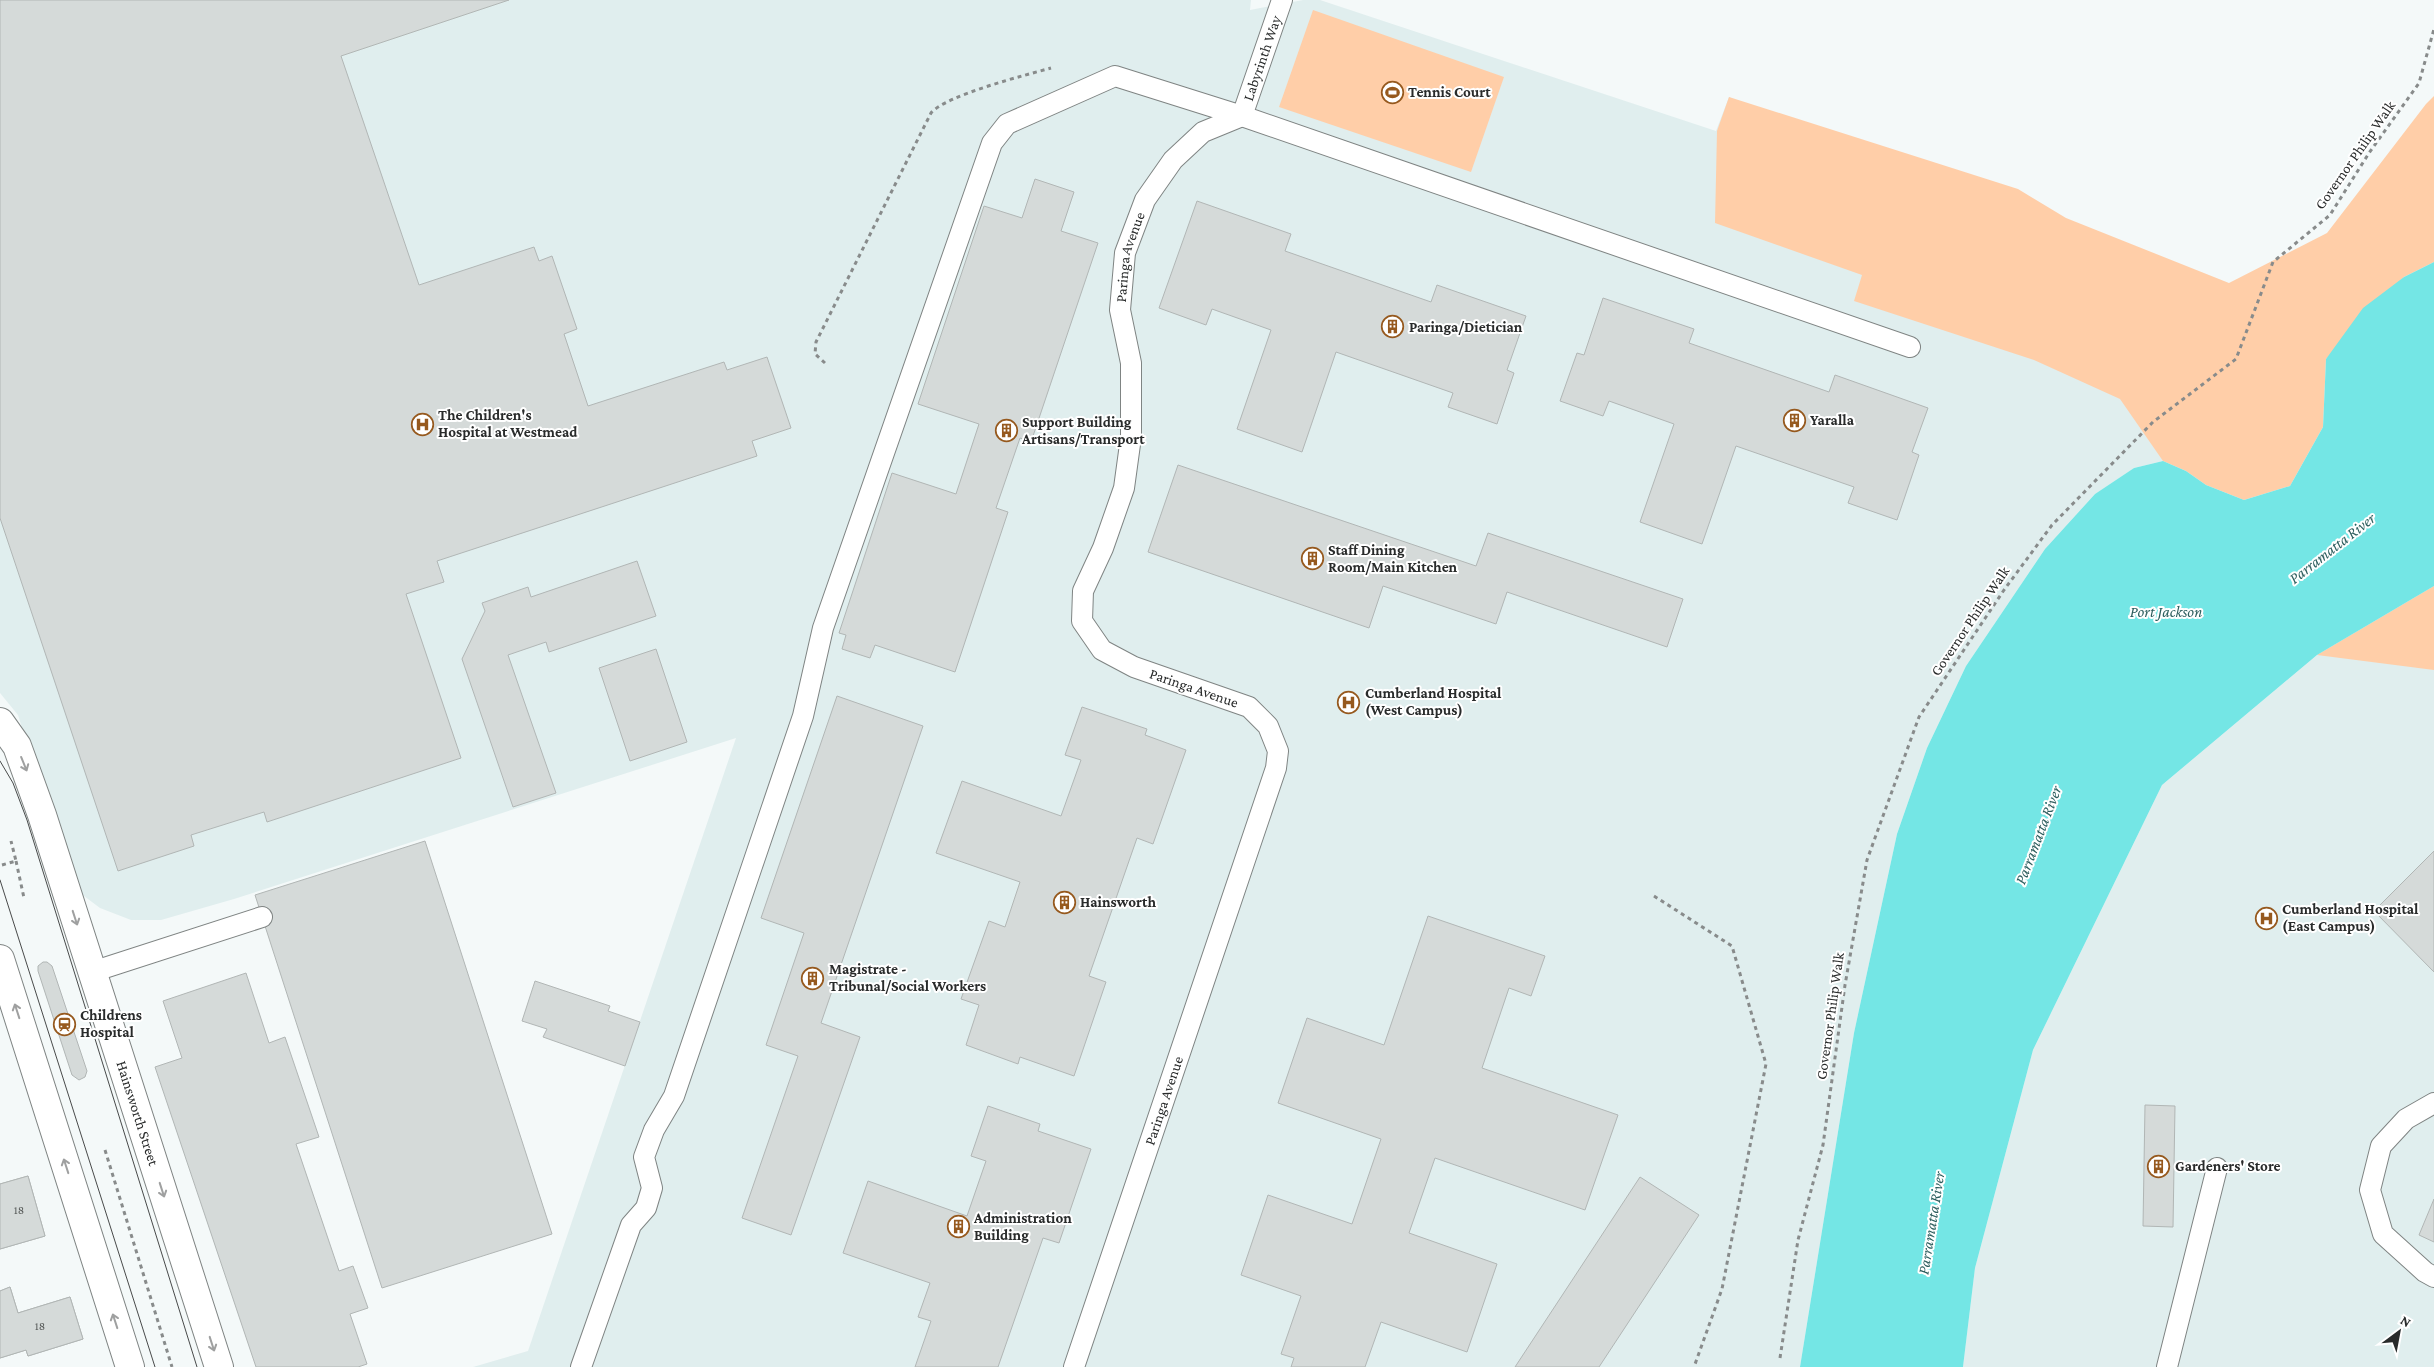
<svg xmlns="http://www.w3.org/2000/svg" width="2434" height="1367" viewBox="0 0 2434 1367" font-family="'Crimson Pro',serif">
<style>
.built{fill:#e0eeee}
.green{fill:#ffcea8}
.water{fill:#74e6e5}
.building{fill:#d5dad9;stroke:#b1b6b5}
.lines{fill:none;stroke-linecap:round;stroke-linejoin:round}
.lane-casing{stroke:#7f8483;stroke-width:22}
.street-casing{stroke:#7f8483;stroke-width:30}
.path{stroke:#888b8b;stroke-width:3;stroke-dasharray:4 4;stroke-linecap:butt}
.lane{stroke:#fff;stroke-width:20}
.street{stroke:#fff;stroke-width:28}
.tram{stroke:#484a4a;stroke-width:1}
.oneway{stroke:#9fa0a0}
.labels{text-anchor:middle;dominant-baseline:central;stroke-width:4;stroke-linejoin:round;paint-order:stroke}
.number-label{font-size:12px;fill:#545756}
.street-label{font-size:15px;fill:#292b2b;stroke:#fff}
.poi-label{font-size:15px;font-weight:bold;fill:#292b2b;stroke:#fff;text-anchor:start}
.water-label{font-size:16px;font-style:italic;fill:#2d5e5e;stroke:#fff}
</style>
<rect width="100%" height="100%" fill="#f4f9f9"/>
<g class="built">
<path d="M0 0H1251L1250 10 1303 0H1320L1716 131 1729 97 2147 304 2163 461 2134 468 2095 494 2045 549 1966 666 1927 748 1897 834 1854 1033 1800 1367H473L528 1351 736 738 234 899 161 920H131L100 908 72 887 18 715 0 693Z"/>
<path d="M2434 586V1367H1963L1975 1268 2033 1050 2162 785 2317 655Z"/>
</g>
<g class="green">
<path d="M1313 10 1504 77 1471 172 1279 107Z"/>
<path d="M2434 96V262L2404 277 2326 359 2323 427 2290 486 2244 500 2206 485 2186 471 2163 461 2120 399 2034 360 1854 301 1862 275 1715 223 1717 131 1729 97 2018 189 2066 218 2229 283 2327 233 2426 104Z"/>
<path d="M2434 586V670L2317 655Z"/>
</g>
<path class="water" d="M2434 262V586L2317 655 2162 785 2033 1050 1975 1268 1963 1367H1800L1854 1033 1897 834 1927 748 1966 666 2045 549 2095 494 2134 468 2163 461 2186 471 2206 485 2244 500 2290 486 2323 427 2326 359 2363 308 2404 277Z"/>
<g class="building">
<path d="M0 0H509L341 56 419 285 534 247 539 261 552 256 577 329 564 334 588 406 724 362 727 370 767 357 791 428 752 441 757 456 437 561 444 582 406 594 461 758 267 822 264 812 191 835 194 846 118 871 0 518Z"/>
<path d="M1035 179 1074 192 1061 231 1098 243 1031 442 1020 438 996 508 1008 512 955 672 875 645 870 658 842 649 846 635 839 633 892 473 956 494 979 424 918 404 984 206 1022 218Z"/>
<path d="M1197 201 1291 234 1285 251 1431 302 1437 285 1526 316 1507 370 1514 373 1497 424 1448 407 1453 393 1336 352 1302 452 1237 429 1271 330 1212 309 1206 325 1159 308Z"/>
<path d="M1603 298 1694 329 1689 343 1829 392 1835 375 1928 408 1912 452 1919 455 1897 520 1848 503 1854 487 1736 446 1702 544 1640 522 1674 424 1609 401 1603 416 1560 401 1577 353 1584 355Z"/>
<path d="M1178 465 1476 566 1488 533 1683 599 1667 647 1507 592 1496 624 1383 586 1369 628 1148 552Z"/>
<path d="M637 561 656 616 549 652 546 642 508 655 556 793 513 807 462 659 485 611 482 603 528 587 531 597Z"/>
<path d="M656 649 687 742 630 761 599 668Z"/>
<path d="M837 696 923 726 821 1023 860 1037 791 1235 742 1218 798 1056 766 1045 804 933 761 918Z"/>
<path d="M1082 707 1147 729 1145 735 1186 750 1153 844 1137 838 1089 976 1106 982 1074 1076 1020 1057 1018 1064 966 1045 979 1005 961 999 989 921 1005 927 1020 882 936 853 962 781 1061 816 1081 760 1065 755Z"/>
<path d="M425 841 552 1234 382 1288 255 895Z"/>
<path d="M2434 851V972L2374 911Z"/>
<path d="M1428 916 1545 956 1531 996 1509 988 1482 1068 1618 1115 1585 1210 1435 1158 1409 1233 1497 1264 1467 1352 1381 1322 1365 1367H1291L1294 1358 1281 1354 1301 1296 1241 1275 1268 1195 1352 1224 1381 1139 1278 1103 1307 1018 1384 1045Z"/>
<path d="M43 962H47L52 966 87 1071 85 1077 79 1080 72 1075 38 971V966Z"/>
<path d="M246 973 269 1043 285 1037 319 1137 296 1144 339 1271 353 1266 368 1308 350 1314 367 1364 358 1367H256L155 1067 182 1058 163 1001Z"/>
<path d="M535 981 610 1006 608 1011 640 1022 625 1066 543 1037 547 1029 522 1021Z"/>
<path d="M2145 1105 2175 1106 2173 1227 2143 1226Z"/>
<path d="M988 1106 1040 1124 1038 1131 1091 1149 1059 1243 1043 1238 998 1367H915L931 1321 918 1317 930 1283 843 1253 868 1181 967 1216 986 1161 971 1156Z"/>
<path d="M28 1176 45 1236 0 1249V1184Z"/>
<path d="M28 1176 45 1236 0 1249V1184Z"/>
<path d="M1640 1177 1699 1215 1599 1367H1515Z"/>
<path d="M2434 1199V1242L2419 1235Z"/>
<path d="M10 1287 18 1313 70 1297 83 1339 28 1356 26 1350 0 1358V1291Z"/>
<path d="M10 1287 18 1313 70 1297 83 1339 28 1356 26 1350 0 1358V1291Z"/>
</g>
<g class="lines">
<defs>
<g id="lane">
<path d="M92 972 262 917"/>
<path d="M2434 1103 2406 1119 2381 1146 2370 1190 2383 1234 2425 1272 2434 1277"/>
<path d="M581 1367 631 1225 646 1208 652 1188 644 1157 654 1130 674 1096 803 716 823 628 992 143 1007 124 1115 76 1242 116 1910 347"/>
<path id="s1" d="M1074 1367 1276 768 1278 751 1268 726 1249 707 1134 667 1102 650 1082 621 1083 591 1103 548 1124 488 1131 437V363L1120 310 1125 253 1145 200 1173 160 1203 132 1242 116 1282 0"/>
<path d="M2167 1367 2217 1168"/>
</g>
<g id="street">
<path id="s2" d="M0 722 17 746 42 815 219 1367"/>
<path d="M0 959 130 1367"/>
</g>
</defs>
<use href="#lane" class="lane-casing"/>
<use href="#street" class="street-casing"/>
<g class="path">
<path d="M825 363 815 354 816 342 931 113C946 95 1026 75 1051 68"/>
<path d="M16 861 24 898"/>
<path d="M2 865 16 861 11 841"/>
<path d="M1654 896 1732 946 1766 1064 1722 1289 1694 1367"/>
<path d="M105 1150 172 1367"/>
<path d="M1780 1358 1798 1240 1823 1145 1845 985 1867 860 1919 717 2004 590 2052 525 2153 422 2236 359 2273 262 2330 215 2369 153 2419 83 2434 29"/>
</g>
<use href="#lane" class="lane"/>
<use href="#street" class="street"/>
<g class="tram">
<path d="M0 761 13 783 27 820 197 1367"/>
<path d="M0 880 155 1367"/>
</g>
</g>
<defs><path id="oneway-shaft" d="M-6 0H5M1.5-3L5.5 0L1.5 3" fill="none" stroke-width="1.6" stroke-linecap="round" stroke-linejoin="round" transform="scale(1.25)"/></defs>
<g class="oneway">
<use href="#oneway-shaft" transform="translate(24 764) rotate(68)"/>
<use href="#oneway-shaft" transform="translate(75 918) rotate(72)"/>
<use href="#oneway-shaft" transform="translate(17 1011) rotate(-108)"/>
<use href="#oneway-shaft" transform="translate(66 1166) rotate(-108)"/>
<use href="#oneway-shaft" transform="translate(162 1190) rotate(72)"/>
<use href="#oneway-shaft" transform="translate(115 1321) rotate(-108)"/>
<use href="#oneway-shaft" transform="translate(212 1344) rotate(72)"/>
</g>
<defs>
<symbol id="stadium-ring" viewBox="-11 -11 22 22"><circle r="9.5" fill="#fff" stroke="#96591e" stroke-width="1.5"/><path d="M0-5a6.5 5 0 1 0 0 10a6.5 5 0 1 0 0-10ZM-3.5-1.8h7v3.6h-7Z" fill="#96591e"/></symbol>
<symbol id="building-ring" viewBox="-11 -11 22 22"><circle r="9.5" fill="#fff" stroke="#96591e" stroke-width="1.5"/><path d="M-4-6H4V6H1V3H-1V6H-4ZM-2.5-4.3h1.7v1.8h-1.7ZM.8-4.3h1.7v1.8H.8ZM-2.5-1h1.7V.8h-1.7ZM.8-1h1.7V.8H.8Z" fill="#96591e"/></symbol>
<symbol id="hospital-ring" viewBox="-11 -11 22 22"><circle r="9.5" fill="#fff" stroke="#96591e" stroke-width="1.5"/><path d="M-5-5h3v3.5h4V-5h3V5h-3V1.5h-4V5h-3Z" fill="#96591e"/></symbol>
<symbol id="station-ring" viewBox="-11 -11 22 22"><circle r="9.5" fill="#fff" stroke="#96591e" stroke-width="1.5"/><path d="M-3-6H3Q5-6 5-4V2Q5 4 3 4L4.5 6H3L1.5 4h-3L-3 6H-4.5L-3 4Q-5 4-5 2V-4Q-5-6-3-6ZM-3.5-4v3h7v-3ZM-3.5 1v1.5H-2V1ZM2 1v1.5H3.5V1Z" fill="#96591e"/></symbol>
</defs>
<g fill-rule="evenodd">
<use href="#stadium-ring" x="1380" y="80" width="25" height="25"/>
<use href="#building-ring" x="1380" y="314" width="25" height="25"/>
<use href="#building-ring" x="1782" y="408" width="25" height="25"/>
<use href="#hospital-ring" x="410" y="412" width="25" height="25"/>
<use href="#building-ring" x="994" y="418" width="25" height="25"/>
<use href="#building-ring" x="1300" y="546" width="25" height="25"/>
<use href="#hospital-ring" x="1336" y="690" width="25" height="25"/>
<use href="#building-ring" x="1052" y="890" width="25" height="25"/>
<use href="#hospital-ring" x="2254" y="906" width="25" height="25"/>
<use href="#building-ring" x="800" y="966" width="25" height="25"/>
<use href="#station-ring" x="52" y="1012" width="25" height="25"/>
<use href="#building-ring" x="2146" y="1154" width="25" height="25"/>
<use href="#building-ring" x="946" y="1214" width="25" height="25"/>
</g>
<g class="labels">
<g class="number-label">
<text x="19" y="1210">18</text>
<text x="40" y="1326">18</text>
</g>
<g class="street-label">
<text stroke="none"><textPath href="#s1" startOffset="1524">Labyrinth Way</textPath></text>
<text transform="translate(2355 155) rotate(-55)">Governor Philip Walk</text>
<text stroke="none"><textPath href="#s1" startOffset="1271">Paringa Avenue</textPath></text>
<text transform="translate(1970 621) rotate(-56)">Governor Philip Walk</text>
<text transform="translate(1194 688) rotate(19)">Paringa Avenue</text>
<text transform="translate(1830 1016) rotate(-82)">Governor Philip Walk</text>
<text stroke="none"><textPath href="#s1" startOffset="281">Paringa Avenue</textPath></text>
<text stroke="none"><textPath href="#s2" startOffset="416">Hainsworth Street</textPath></text>
</g>
<g class="poi-label">
<text x="1408" y="92">Tennis Court</text>
<text x="1409" y="327">Paringa/Dietician</text>
<text x="438" y="415">The Children's<tspan x="438" dy="17">Hospital at Westmead</tspan></text>
<text x="1810" y="420">Yaralla</text>
<text x="1022" y="422">Support Building<tspan x="1022" dy="17">Artisans/Transport</tspan></text>
<text x="1328" y="550">Staff Dining<tspan x="1328" dy="17">Room/Main Kitchen</tspan></text>
<text x="1365" y="693">Cumberland Hospital<tspan x="1365" dy="17">(West Campus)</tspan></text>
<text x="1080" y="902">Hainsworth</text>
<text x="2282" y="909">Cumberland Hospital<tspan x="2282" dy="17">(East Campus)</tspan></text>
<text x="829" y="969">Magistrate -<tspan x="829" dy="17">Tribunal/Social Workers</tspan></text>
<text x="80" y="1015">Childrens<tspan x="80" dy="17">Hospital</tspan></text>
<text x="2175" y="1166">Gardeners' Store</text>
<text x="974" y="1218">Administration<tspan x="974" dy="17">Building</tspan></text>
</g>
<g class="water-label">
<text transform="translate(2332 548) rotate(-38)">Parramatta River</text>
<text x="2166" y="611">Port Jackson</text>
<text transform="translate(2038 835) rotate(-69)">Parramatta River</text>
<text transform="translate(1931 1223) rotate(-81)">Parramatta River</text>
</g>
</g>
<g transform="translate(2399 1332) rotate(32)" stroke="#ffffff" stroke-width="4" paint-order="stroke">
<path d="M0-4L9 19L0 12L-9 19Z" fill="#292b2b"/>
<text y="-8" font-size="14" font-weight="bold" text-anchor="middle" fill="#292b2b">N</text>
</g>
</svg>
